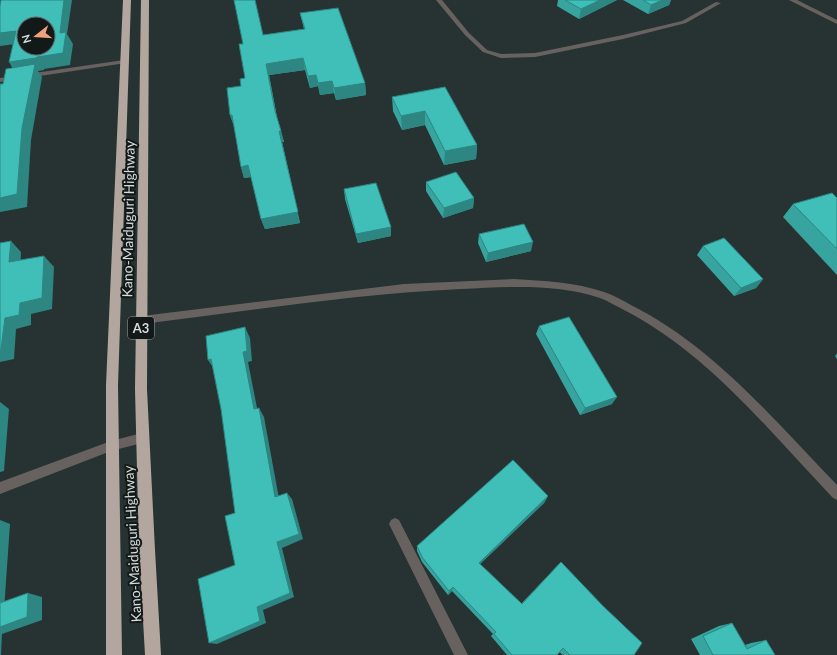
<svg xmlns="http://www.w3.org/2000/svg" width="837" height="655" viewBox="0 0 837 655" font-family="Lato,sans-serif">
<style>
.lines{fill:none;stroke-linecap:round;stroke-linejoin:round}
.lane{fill:#67625f;fill-rule:evenodd}
.street{fill:#67625f;fill-rule:evenodd}
.highway{fill:#b3a69f;fill-rule:evenodd}
.wall{fill:#37a49f}
.shaded-wall{fill:#2d8682}
.building{fill:#40bfb9;stroke:#2d8682;fill-rule:evenodd}
.labels{text-anchor:middle;dominant-baseline:central;stroke-width:4;stroke-linejoin:round;paint-order:stroke}
.shield{fill:#131919;stroke:#9ba2a2;stroke-width:1}
.shield-label{font-size:13px;font-weight:bold;fill:#d5dddc}
.street-label{font-size:14px;fill:#d5dddc;stroke:#131919}
</style>
<rect width="100%" height="100%" fill="#263332"/>
<g class="lines">
<path class="lane" d="M395 518 399 520 468 655H454L391 528 389 524 391 520Z"/>
<g class="street">
<path d="M436 0H442L469 33 487 50 501 54 535 53 623 35 682 21 716 2 721 3 686 23 623 39 535 57 501 58 483 52 465 35Z"/>
<path d="M789 0H797L837 20V24Z"/>
<path d="M124 60 127 62 126 63 0 82V78Z"/>
<path d="M514 279C544 281 575 282 604 292 613 295 622 300 631 305 713 346 774 420 837 485V500L833 498C769 431 708 353 624 310 616 306 608 301 600 298 555 283 507 287 461 289 354 294 248 311 142 324L138 323 137 320 138 317 142 316 404 284Z"/>
<path d="M142 433 146 434 148 438 146 442 111 451 0 494V482L111 441Z"/>
</g>
<g class="highway">
<path d="M123 0H131L118 385 122 655H106V385Z"/>
<path d="M141 0H149L147 389 155 550 161 655H145L139 550 135 389Z"/>
</g>
</g>
<g class="wall">
<path d="M558 0H617L579 19 557 6Z"/>
<path d="M623 0H671L669 5 648 14Z"/>
<path d="M300 13 365 83 366 95 336 100 334 93 320 95 318 86 310 88 305 70 269 75 277 117 284 142H282L300 223 265 229 261 219 251 177 244 178 241 167 234 126 230 115 245 78 243 44 263 35 304 29Z"/>
<path d="M445 87 477 145 476 159 444 165 425 125 402 130 393 111 392 97Z"/>
<path d="M426 182 474 198 473 208 443 218 426 191Z"/>
<path d="M344 189 391 227V236L358 243 345 199Z"/>
<path d="M837 198V275L783 217 793 204Z"/>
<path d="M479 234 531 251 486 262 478 243Z"/>
<path d="M703 246 763 279 756 288 734 296 697 255Z"/>
<path d="M539 326 612 404 580 415 536 334Z"/>
<path d="M837 354V359L835 356Z"/>
<path d="M548 496 544 503 480 564 521 604 556 567 561 562 634 655H563L559 652 557 655H507L491 636 493 634 452 591 448 595 422 562 417 551V546Z"/>
<path d="M732 623 745 645 751 643 766 640 775 655H700L691 639 719 626Z"/>
</g>
<g class="shaded-wall">
<path d="M64 0H72L67 34 73 44 70 65 44 69V70L38 71 42 77 31 140 27 207 0 212V198L16 74 9 62 37 57 60 33Z"/>
<path d="M600 0H617L579 19 581 9Z"/>
<path d="M662 0H671L669 5 648 14 651 5Z"/>
<path d="M16 31 23 43 0 46V33Z"/>
<path d="M303 58 305 70 269 75 278 123 275 111 266 64Z"/>
<path d="M316 75 318 86 310 88 308 76Z"/>
<path d="M332 81 334 93 320 95 318 83Z"/>
<path d="M365 83 366 95 336 100 334 88Z"/>
<path d="M425 111V125L402 130 401 116Z"/>
<path d="M230 115H232L234 127Z"/>
<path d="M279 131H281L284 142H282L300 223 265 229 261 219Z"/>
<path d="M477 145 476 159 444 165 445 151Z"/>
<path d="M248 165 252 177 244 178 241 167Z"/>
<path d="M474 198 473 208 443 218 444 208Z"/>
<path d="M391 227V236L358 243 356 234Z"/>
<path d="M11 241 21 252 20 273 9 262Z"/>
<path d="M533 242 531 251 486 262 488 253Z"/>
<path d="M44 256 54 267 52 309 31 314V325L16 329 14 359 0 362V350L5 318 20 303Z"/>
<path d="M763 279 756 288 734 296 741 288Z"/>
<path d="M245 327 250 338 252 361 248 362 259 418 254 409 243 352Z"/>
<path d="M211 359 214 369 208 360Z"/>
<path d="M617 397 612 404 580 415 585 408Z"/>
<path d="M0 402 9 409 4 471 0 472Z"/>
<path d="M259 408 264 417 280 504 275 497Z"/>
<path d="M287 493 292 499 303 539 282 548 294 597 263 610 266 623 217 644 209 643 257 607 277 542Z"/>
<path d="M548 496 544 503 477 567 479 563Z"/>
<path d="M0 520 10 524 4 610 0 609Z"/>
<path d="M453 587 452 591 448 595 449 591Z"/>
<path d="M28 593 42 597V620L2 634 1 655H0V627Z"/>
</g>
<g class="building">
<path d="M1 0H64L60 33 66 32 63 53 37 57 36 58 9 62 16 31 0 33V6ZM24 24H48V48H24Z"/>
<path d="M234 0H255L263 35 305 29 300 13 338 8 365 83 334 88 332 81 318 83 316 75 308 76 303 58 266 64 275 111 281 131H279L298 212 261 219 248 165 241 167 232 115H230L227 88 241 86 240 79 245 78 239 44H243Z"/>
<path d="M565 0H600L581 9Z"/>
<path d="M643 0H662L651 5Z"/>
<path d="M35 64 22 128 17 194 0 198V84H3L6 69Z"/>
<path d="M445 87 477 145 445 151 425 111 401 116 392 97Z"/>
<path d="M456 172 474 198 444 208 426 182Z"/>
<path d="M376 183 391 227 356 234 344 189Z"/>
<path d="M832 193 837 198V249L793 204Z"/>
<path d="M524 224 533 242 488 253 479 234Z"/>
<path d="M724 238 763 279 741 288 703 246Z"/>
<path d="M11 241 9 262 44 256 42 298 20 303 19 315 5 318 1 349 0 350V243Z"/>
<path d="M569 317 617 397 585 408 539 326Z"/>
<path d="M245 327 247 351 243 352 254 409 259 408 275 497 287 493 299 534 277 542 290 593 257 607 260 621 209 643 198 579 235 565 225 516 235 513 221 409 211 359 208 360 206 336Z"/>
<path d="M513 460 548 496 479 563 522 604 561 562 603 606 642 643 634 655H570L563 648 557 655H512L494 634 496 632 453 587 449 591 422 557 417 546Z"/>
<path d="M28 593 27 617 0 627V603Z"/>
<path d="M732 623 747 649 766 640 775 655H713L703 636Z"/>
</g>
<g class="labels">
<rect class="shield" x="128" y="317" width="26" height="22" rx="3"/>
<g class="shield-label">
<text x="141" y="328">A3</text>
</g>
<g class="street-label">
<text transform="translate(128 219) rotate(-89)">Kano-Maiduguri Highway</text>
<text transform="translate(132 544) rotate(-93)">Kano-Maiduguri Highway</text>
</g>
</g>
<g transform="translate(36 36) rotate(253)"><circle r="19" fill="#131919" stroke="#616767"/>
<path d="M0-3L7 15L0 10L-7 15Z" fill="#f0a27a"/>
<text y="-6" font-size="11" font-weight="bold" text-anchor="middle" fill="#d5dddc">N</text>
</g>
</svg>
